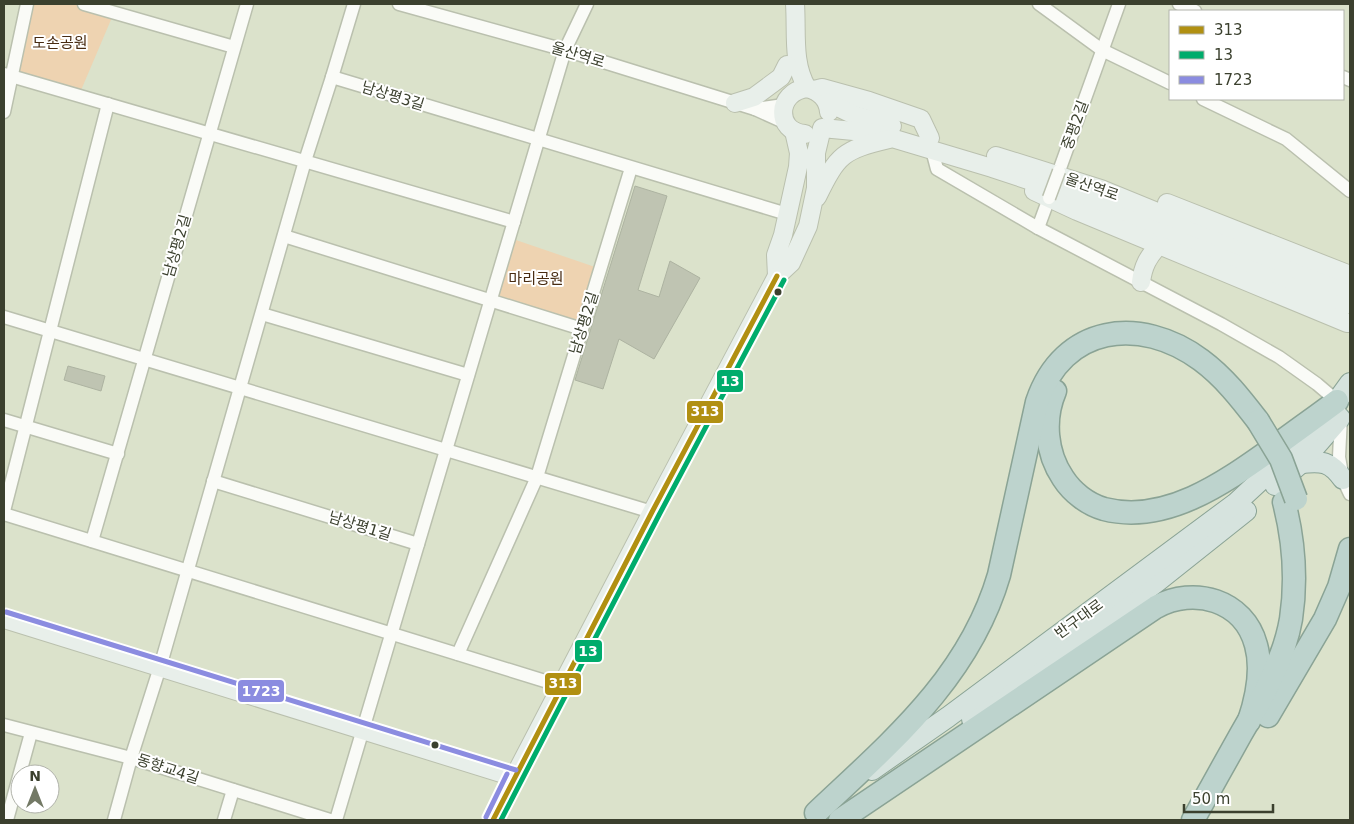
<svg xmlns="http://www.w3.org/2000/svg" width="1354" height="824" viewBox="0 0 1354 824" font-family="'DejaVu Sans','Noto Sans KR',sans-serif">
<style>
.green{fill:#eed3b1}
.building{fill:#bfc4b2;stroke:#adb3a1}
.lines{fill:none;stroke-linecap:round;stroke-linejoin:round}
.street-casing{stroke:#bac0ae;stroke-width:15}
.secondary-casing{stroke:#bac0ae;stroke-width:20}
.primary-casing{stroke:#8aa395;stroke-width:22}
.highway-casing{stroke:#8aa395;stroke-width:25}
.street{stroke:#fafbf7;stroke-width:12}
.secondary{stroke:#e8efea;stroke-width:18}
.primary{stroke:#d6e3de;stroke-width:20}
.highway{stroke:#bdd3cd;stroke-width:22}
.street-bridge-casing{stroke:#bac0ae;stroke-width:15;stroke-linecap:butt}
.highway-bridge-casing{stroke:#8aa395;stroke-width:25;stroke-linecap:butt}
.street-bridge{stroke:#fafbf7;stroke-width:12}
.highway-bridge{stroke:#bdd3cd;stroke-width:22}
.bus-1-casing{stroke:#fff;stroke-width:9}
.bus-2-casing{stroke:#fff;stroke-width:9}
.bus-3-casing{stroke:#fff;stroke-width:9}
.bus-1{stroke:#b19012;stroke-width:5}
.bus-2{stroke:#00ac6c;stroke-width:5}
.bus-3{stroke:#8b8ce0;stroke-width:5}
.bus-dot{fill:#3b402e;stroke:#fff;stroke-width:2}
.labels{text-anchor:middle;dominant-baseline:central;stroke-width:4;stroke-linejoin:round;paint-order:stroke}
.park-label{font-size:15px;fill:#482b11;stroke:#fff}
.street-label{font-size:15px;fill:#3b402e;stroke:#fff}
.line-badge{stroke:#fff;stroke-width:2}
.badge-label{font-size:14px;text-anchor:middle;font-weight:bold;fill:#fff}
</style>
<rect width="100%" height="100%" fill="#dbe2cb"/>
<g class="green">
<path d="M30 4H73L113 15 79 95 15 73Z"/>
<path d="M513 239 598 268 580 323 495 298Z"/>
</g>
<g class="building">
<path d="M635 186 667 196 638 290 659 297 670 261 700 278 654 359 619 339 603 389 575 380Z"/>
<path d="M68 366 105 376 101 391 64 380Z"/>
</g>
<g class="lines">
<defs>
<g id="street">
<path d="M84 4 234 47"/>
<path d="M399 4 565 50 755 109"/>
<path d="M1039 4 1102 50 1170 83"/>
<path d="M1179 4 1195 11"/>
<path d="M4 74 514 222"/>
<path d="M332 77 354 4"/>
<path d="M1343 77 1350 80"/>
<path d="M1203 99 1286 139 1350 191"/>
<path d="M784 105 755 109 786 123"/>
<path d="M4 112 27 4"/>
<path d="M932 150 937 169 1038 228 1221 324 1279 357 1317 384 1337 401 1341 417 1339 457 1343 479 1350 494"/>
<path d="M1059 171 1119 4"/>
<path d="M1038 228 1049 198"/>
<path d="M284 236 582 329"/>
<path d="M262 314 468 375"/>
<path d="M4 317 652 512"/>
<path d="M4 420 118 454"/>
<path d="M213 481 418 544"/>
<path d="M4 511 108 104"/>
<path d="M4 514 561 686"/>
<path d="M92 541 247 4"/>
<path d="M458 654 537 477 631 168"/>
<path d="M4 725 131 758 330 820"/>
<path d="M7 820 31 733"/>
<path d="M114 820 131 758 160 667 305 161 332 77 787 214"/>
<path d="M224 820 233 790"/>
<path d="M336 820 565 50 587 4"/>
</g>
<g id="secondary">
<path d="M795 4C797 32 792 63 807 88 819 91 828 98 829 112"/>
<path d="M814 90 822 88 869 101 921 119 930 138"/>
<path d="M827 102 854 115 892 126"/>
<path d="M735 103 754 97 781 77 787 65"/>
<path d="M794 131 799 153 798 167 783 235 776 255 777 276 791 263 808 226 816 188V153L822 128 875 133 992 168 1083 198 1344 306"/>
<path d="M805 134C775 132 776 92 807 88"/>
<path d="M996 156 1101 189 1350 291"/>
<path d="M1034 191 1077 211 1347 323H1350"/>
<path d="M817 197C838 154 843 150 889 139"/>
<path d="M1167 203 1350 275"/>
<path d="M1141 282C1143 266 1148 257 1159 245"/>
<path d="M4 619 514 777"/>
<path d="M493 820 514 777 652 512 777 276"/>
</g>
<g id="primary">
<path d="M1301 463C1322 461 1330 461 1343 479"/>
<path d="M1275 485 1301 463 1340 418"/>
<path d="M972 719 1158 581 1246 511"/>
<path d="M872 770 948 717 1236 503 1303 441 1337 401 1350 383"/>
</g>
<g id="highway">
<path d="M1055 391C1043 419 1046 453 1063 478 1072 492 1087 504 1104 509 1166 525 1225 482 1273 448 1294 432 1316 417 1337 401"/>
<path d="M1268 716 1325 619 1339 587 1350 549"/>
<path d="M816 813C890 743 969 678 999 575L1037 402C1063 325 1140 315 1201 360 1224 377 1241 399 1258 421"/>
<path d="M840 820 1156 607C1194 586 1244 600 1256 645 1263 670 1257 697 1249 721"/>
<path d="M1193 820C1209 791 1225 763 1241 734 1262 698 1284 660 1291 619 1297 579 1294 541 1284 502"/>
</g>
</defs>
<use href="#street" class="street-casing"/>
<use href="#secondary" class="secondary-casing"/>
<use href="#primary" class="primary-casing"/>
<use href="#highway" class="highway-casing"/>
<use href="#street" class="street"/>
<use href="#secondary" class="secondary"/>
<use href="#primary" class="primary"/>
<use href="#highway" class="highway"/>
<defs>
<path id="street-bridge" d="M1049 198 1059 171"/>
<path id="highway-bridge" d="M1258 421 1281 459 1296 499"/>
</defs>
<use href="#street-bridge" class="street-bridge-casing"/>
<use href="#highway-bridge" class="highway-bridge-casing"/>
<use href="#street-bridge" class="street-bridge"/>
<use href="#highway-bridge" class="highway-bridge"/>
<defs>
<path id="bus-1" d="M493 820 652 512 777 276"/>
<path id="bus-2" d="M501 820 659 515 784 280"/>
<g id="bus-3">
<path d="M6 612 516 770"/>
<path d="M486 817 507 774"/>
</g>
</defs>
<use href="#bus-1" class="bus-1-casing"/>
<use href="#bus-2" class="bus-2-casing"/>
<use href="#bus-3" class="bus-3-casing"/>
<use href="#bus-1" class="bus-1"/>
<use href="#bus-2" class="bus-2"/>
<use href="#bus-3" class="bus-3"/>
</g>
<g class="bus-dot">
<circle cx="778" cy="292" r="4.5"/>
<circle cx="435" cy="745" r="4.5"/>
</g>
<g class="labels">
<g class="park-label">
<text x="60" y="43">도손공원</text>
<text x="536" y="279">마리공원</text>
</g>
<g class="street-label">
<text transform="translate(578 55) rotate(17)">울산역로</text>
<text transform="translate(393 96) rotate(17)">남상평3길</text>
<text transform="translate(1075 125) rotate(-70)">중평2길</text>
<text transform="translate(1092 187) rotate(19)">울산역로</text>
<text transform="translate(177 246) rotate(-74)">남상평2길</text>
<text transform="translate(584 323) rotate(-73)">남상평2길</text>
<text transform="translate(360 526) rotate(17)">남상평1길</text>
<text transform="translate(1079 619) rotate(-36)">반구대로</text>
<text transform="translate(168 769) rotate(18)">동향교4길</text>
</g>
</g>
<g class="line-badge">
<rect x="716" y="369" width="28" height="24" rx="5" fill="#00ac6c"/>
<rect x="686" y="400" width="38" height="24" rx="5" fill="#b19012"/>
<rect x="574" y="639" width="29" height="24" rx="5" fill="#00ac6c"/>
<rect x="544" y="672" width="38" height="24" rx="5" fill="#b19012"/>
<rect x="237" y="679" width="48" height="24" rx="5" fill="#8b8ce0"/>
</g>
<g class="badge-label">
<text x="730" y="386">13</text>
<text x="705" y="416">313</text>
<text x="588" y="656">13</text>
<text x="563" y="688">313</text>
<text x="261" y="696">1723</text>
</g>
<rect width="1354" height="824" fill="none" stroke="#3b402e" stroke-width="10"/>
<rect x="1169" y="10" width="175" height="90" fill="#ffffff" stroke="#b1b3ab"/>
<rect x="1179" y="26" width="25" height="8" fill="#b19012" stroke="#b1b3ab"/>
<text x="1214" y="35" font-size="15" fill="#3b402e">313</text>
<rect x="1179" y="51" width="25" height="8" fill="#00ac6c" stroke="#b1b3ab"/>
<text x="1214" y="60" font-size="15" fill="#3b402e">13</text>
<rect x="1179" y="76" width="25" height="8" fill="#8b8ce0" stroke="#b1b3ab"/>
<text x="1214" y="85" font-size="15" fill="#3b402e">1723</text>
<g transform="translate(35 789)"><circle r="24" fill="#ffffff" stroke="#b1b3ab"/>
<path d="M0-4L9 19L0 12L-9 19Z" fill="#737965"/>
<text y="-8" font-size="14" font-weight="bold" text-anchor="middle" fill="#3b402e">N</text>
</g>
<path d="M1184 804v8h89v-8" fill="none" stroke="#3b402e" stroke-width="2.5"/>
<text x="1192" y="804" font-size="15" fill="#3b402e" stroke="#ffffff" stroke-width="4" paint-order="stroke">50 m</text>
</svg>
